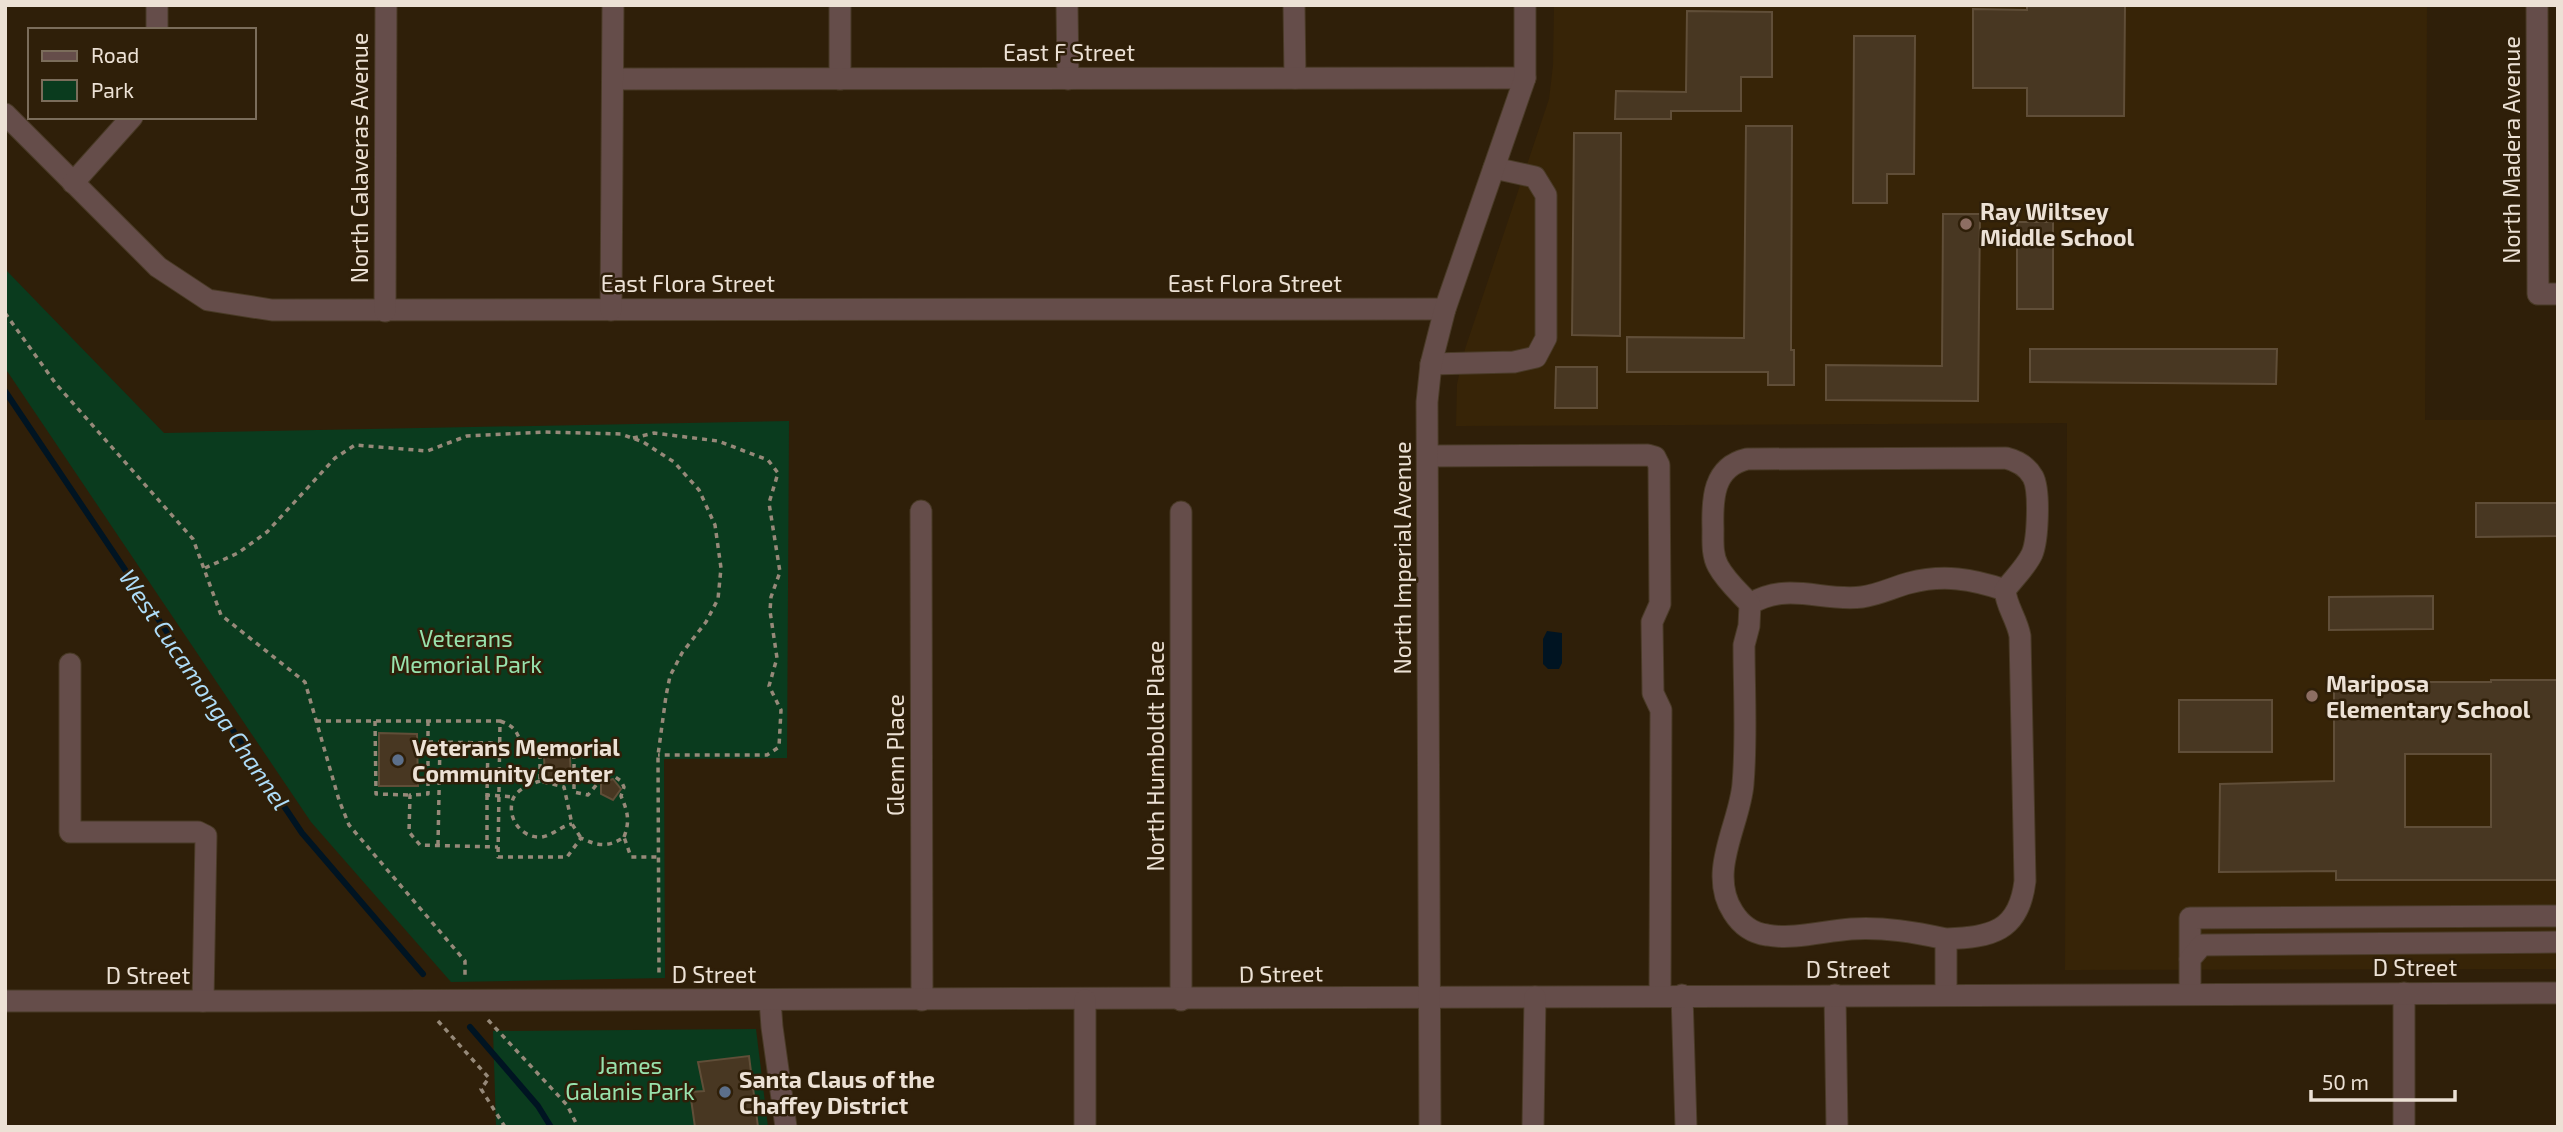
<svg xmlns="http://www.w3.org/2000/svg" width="2563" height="1132" viewBox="0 0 2563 1132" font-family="'Exo 2',sans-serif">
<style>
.built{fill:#372407}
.green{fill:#0a3b1e}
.water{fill:#001422}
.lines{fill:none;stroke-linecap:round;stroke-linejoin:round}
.stream{stroke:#001422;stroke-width:6}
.building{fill:#483722;stroke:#604e38;stroke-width:2;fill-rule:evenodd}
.minor-casing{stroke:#493a26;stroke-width:23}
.path{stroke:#968979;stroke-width:3.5;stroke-dasharray:5 5;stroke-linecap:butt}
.minor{stroke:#654d4a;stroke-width:21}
.education-dot{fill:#8d6e63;stroke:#2f1f09;stroke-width:2.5}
.service-dot{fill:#5c6f8a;stroke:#2f1f09;stroke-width:2.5}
.labels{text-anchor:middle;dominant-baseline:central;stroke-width:5;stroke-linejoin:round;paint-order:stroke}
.street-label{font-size:23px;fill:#ece1d5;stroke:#2f1f09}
.poi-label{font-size:23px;font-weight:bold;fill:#ece1d5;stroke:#2f1f09;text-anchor:start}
.park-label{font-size:23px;fill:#98e2ad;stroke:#2f1f09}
.water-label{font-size:24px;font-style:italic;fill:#addcf8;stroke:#2f1f09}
</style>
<rect width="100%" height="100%" fill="#2f1f09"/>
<path class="built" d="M1554 5H2427L2425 420H2558V969L2065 970 2067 423 1456 426 1457 384 1465 349 1549 99 1553 65Z"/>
<g class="green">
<path d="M5 269 164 433 789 421 787 758 664 759 665 978 451 982 311 822 5 368Z"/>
<path d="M756 1029 768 1127H496L493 1031Z"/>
</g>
<path class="water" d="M1547 631 1562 633V663L1559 669H1548L1543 664V639Z"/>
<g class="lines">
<g class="stream">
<path d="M5 391 302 833 423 974"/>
<path d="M470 1027 538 1106 551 1127"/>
</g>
</g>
<g class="building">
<path d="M2027 5H2125L2124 116H2027V88H1973V9L2027 10Z"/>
<path d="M1687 11 1772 12V77H1741V111H1671V119H1615L1616 91 1686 92Z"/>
<path d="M1854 36H1915L1914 174H1887V203H1853Z"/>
<path d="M1746 126H1792L1791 350H1794V385H1768V372H1627V337L1744 338Z"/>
<path d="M1574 133H1621L1620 336 1572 335Z"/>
<path d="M1943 214H1980L1978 401 1826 400V365L1942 366Z"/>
<rect x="2017" y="222" width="36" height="87"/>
<path d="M2030 349H2277L2276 384 2030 382Z"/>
<path d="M1556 367H1597V408H1555Z"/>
<path d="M2476 503H2558V536L2476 537Z"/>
<path d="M2433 596V629L2329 630V597Z"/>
<path d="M2491 680H2558V880H2336V871L2219 872 2220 784 2334 781V682H2491ZM2405 754H2491V827H2405Z"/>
<rect x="2179" y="700" width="93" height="52"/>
<path d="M379 733 417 734 418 786H379Z"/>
<path d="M544 757H570L571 777H545Z"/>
<path d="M613 779 621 789 613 800 601 794V783Z"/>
<path d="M749 1056 758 1127H695L690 1092 704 1091 698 1062Z"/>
</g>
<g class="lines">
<defs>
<g id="minor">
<path d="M840 5V79"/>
<path d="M1067 5 1068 79"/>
<path d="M1294 5 1295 78"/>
<path d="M2537 5 2538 294H2558"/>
<path d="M157 30V5"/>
<path d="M614 79 1525 78"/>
<path d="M5 114 158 267 208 300 272 310 1445 309"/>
<path d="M73 183 132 117"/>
<path d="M611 310 613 5"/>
<path d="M385 311 386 5"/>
<path d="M1431 364 1514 362 1536 357 1546 338V195L1535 177 1494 168"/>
<path d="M1428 456 1648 455 1655 457 1659 465 1660 604 1652 622 1653 693 1661 710 1660 995"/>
<path d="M921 511 922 1000"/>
<path d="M1750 604C1789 581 1822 602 1862 597 1878 595 1894 587 1909 583 1944 574 1972 579 2005 590"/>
<path d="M70 664V832H198L206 836 203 1001"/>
<path d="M2190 959V918L2558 916"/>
<path d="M2404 993V1127"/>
<path d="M2190 994V959L2202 945 2558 942"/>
<path d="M1682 995 1686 1127"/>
<path d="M1835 995 1837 1127"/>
<path d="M1946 995V939C1991 937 2019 932 2025 881L2020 636C2017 619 2006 606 2005 590 2014 578 2026 567 2032 554 2038 540 2040 490 2033 477 2027 466 2018 461 2006 458L1747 459C1713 467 1712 499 1713 529 1713 542 1712 555 1718 566 1726 581 1739 592 1750 604L1749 626 1744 645C1744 691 1747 738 1743 784 1740 824 1707 872 1733 912 1741 925 1752 933 1767 935 1794 940 1824 931 1851 929 1884 927 1914 932 1946 939"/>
<path d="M770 1000 772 1027 786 1127"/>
<path d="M1181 1000V512"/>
<path d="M5 1001C856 1002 1707 996 2558 993"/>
<path d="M1085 1127V1000"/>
<path d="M1430 1127 1427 402 1431 364 1445 309 1525 78V5"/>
<path d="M1533 1127 1535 997"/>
</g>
</defs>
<use href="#minor" class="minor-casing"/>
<g class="path">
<path d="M5 313 56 384 193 539 221 615 305 682 339 800 349 825 465 961V976"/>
<path d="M633 438 654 433 718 441 768 460 778 473 769 503 780 572 771 597 770 611 777 658 769 686 781 710 779 747 767 755H658"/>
<path d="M205 568 238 553 267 532 335 458 355 445 427 451 467 436 544 432 621 434 643 442 674 462 699 490 715 525 721 568 718 599 706 622 682 653 670 676 666 696 658 755 659 976"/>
<path d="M316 721H500L498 857H567L581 838C598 846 608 848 624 837L631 857H659"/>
<path d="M375 721 376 794 409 795"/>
<path d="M428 721V794L410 795 409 832 420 845 498 847"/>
<path d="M500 721C523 729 514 739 528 749 539 758 561 752 574 752V792L588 795 602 778 611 774 621 781 624 787 621 796C628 812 630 821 624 837"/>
<path d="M428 742 500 743"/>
<path d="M488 743 487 795 514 797"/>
<path d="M540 754V781L564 787 572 824 581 838"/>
<path d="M540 781C531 784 517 789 513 799 506 818 522 839 542 837 553 835 561 826 572 824"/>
<path d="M487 795V847"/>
<path d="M438 845 440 742"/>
<path d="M488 1020 567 1105 578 1127"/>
<path d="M438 1021 489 1078 481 1089 505 1127"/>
</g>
<use href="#minor" class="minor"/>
</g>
<g class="education-dot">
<circle cx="1966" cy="224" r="7"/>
<circle cx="2312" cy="696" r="7"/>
</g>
<g class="service-dot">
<circle cx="398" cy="760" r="7"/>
<circle cx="725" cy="1092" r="7"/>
</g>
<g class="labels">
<g class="street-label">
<text x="1069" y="52">East F Street</text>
<text transform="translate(2511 150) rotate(-90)">North Madera Avenue</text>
<text transform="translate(359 158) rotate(-90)">North Calaveras Avenue</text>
<text x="688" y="283">East Flora Street</text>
<text x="1255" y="283">East Flora Street</text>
<text transform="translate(1402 558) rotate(-90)">North Imperial Avenue</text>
<text transform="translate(895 755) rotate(-90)">Glenn Place</text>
<text transform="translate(1155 756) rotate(-90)">North Humboldt Place</text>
<text x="2415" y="967">D Street</text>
<text x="1848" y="969">D Street</text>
<text transform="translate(1281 973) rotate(-1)">D Street</text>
<text x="714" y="974">D Street</text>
<text x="148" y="975">D Street</text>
</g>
<g class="poi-label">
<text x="1980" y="211">Ray Wiltsey<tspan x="1980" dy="26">Middle School</tspan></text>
<text x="2326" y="683">Mariposa<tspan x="2326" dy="26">Elementary School</tspan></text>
<text x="412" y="747">Veterans Memorial<tspan x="412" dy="26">Community Center</tspan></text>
<text x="739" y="1079">Santa Claus of the<tspan x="739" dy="26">Chaffey District</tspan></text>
</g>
<g class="park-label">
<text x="466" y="638">Veterans<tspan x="466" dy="26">Memorial Park</tspan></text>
<text x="630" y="1065">James<tspan x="630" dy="26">Galanis Park</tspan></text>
</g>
<g class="water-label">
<text transform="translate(205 689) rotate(56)">West Cucamonga Channel</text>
</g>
</g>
<rect width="2563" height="1132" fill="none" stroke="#ece1d5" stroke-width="14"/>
<rect x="28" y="28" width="228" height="91" fill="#2f1f09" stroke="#7b6d5b" stroke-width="2"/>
<rect x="42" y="51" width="35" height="10" fill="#654d4a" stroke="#7b6d5b" stroke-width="2"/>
<text x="91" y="63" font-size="21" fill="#ece1d5">Road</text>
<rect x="42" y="80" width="35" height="21" fill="#0a3b1e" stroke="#7b6d5b" stroke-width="2"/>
<text x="91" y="98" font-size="21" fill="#ece1d5">Park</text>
<path d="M2311 1090v10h144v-10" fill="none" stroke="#ece1d5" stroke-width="3.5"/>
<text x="2322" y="1090" font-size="21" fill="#ece1d5" stroke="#2f1f09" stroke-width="5" paint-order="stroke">50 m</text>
</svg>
